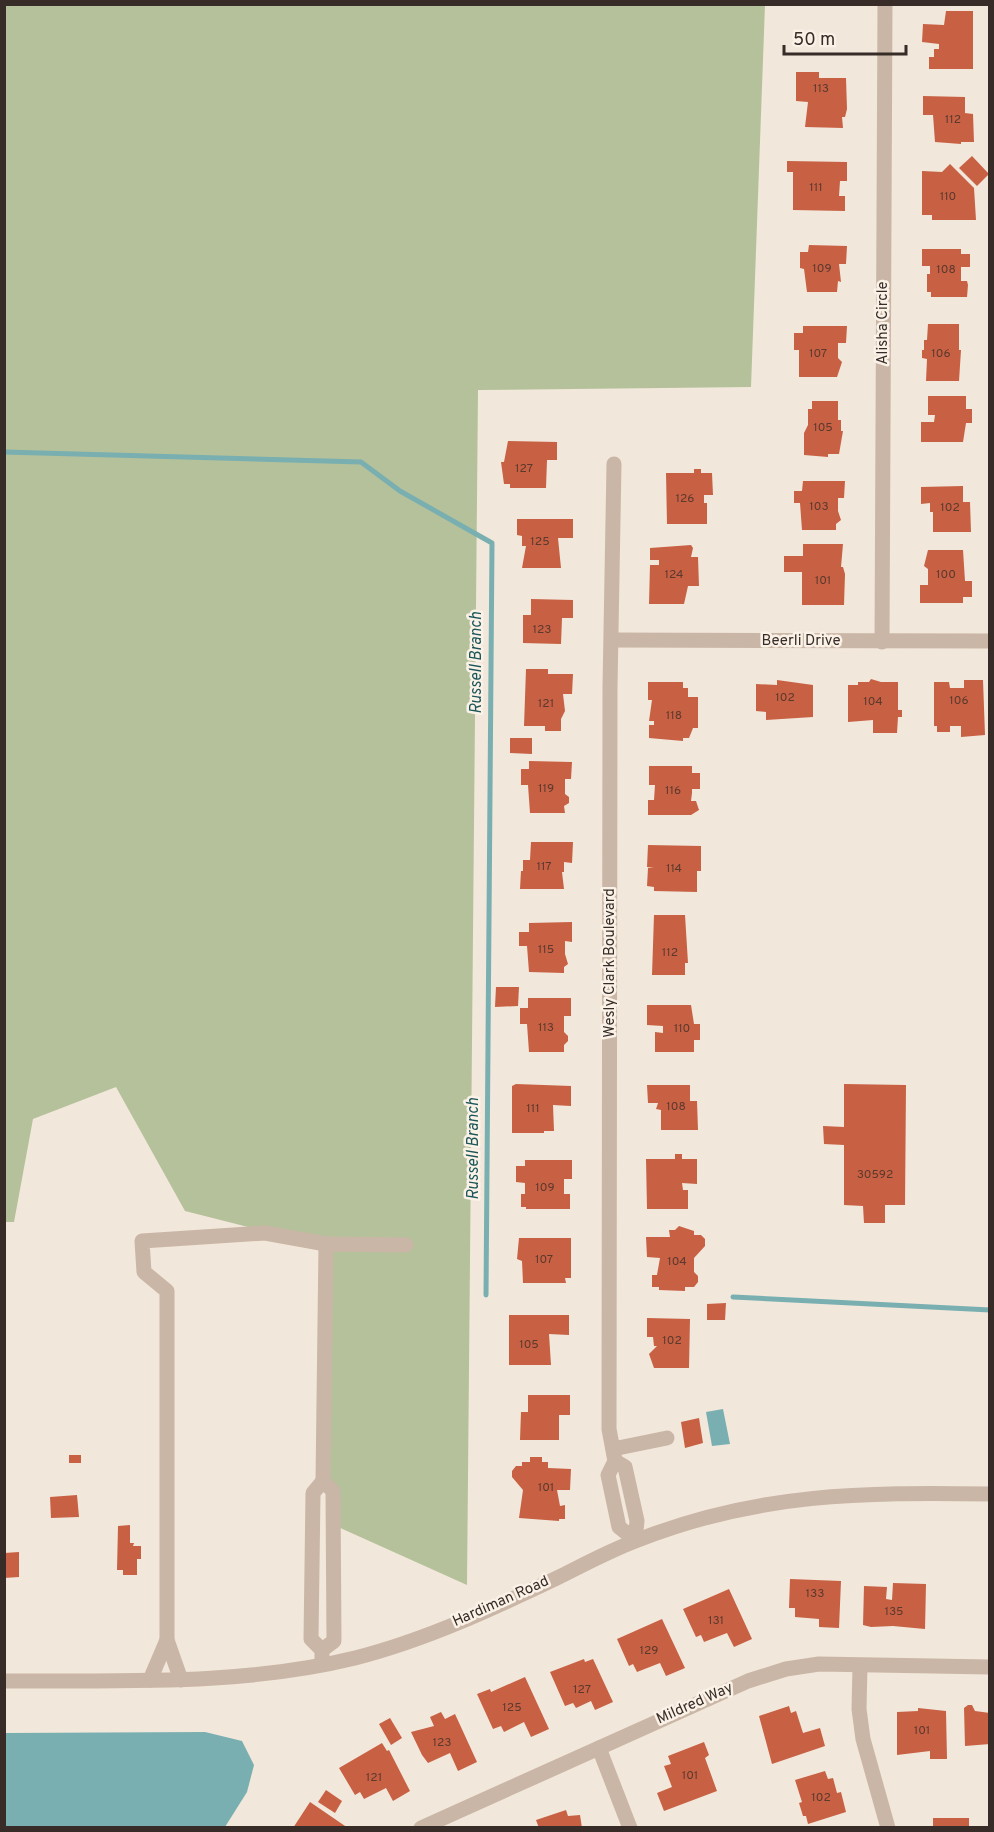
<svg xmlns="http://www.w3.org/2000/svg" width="994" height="1832" viewBox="0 0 994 1832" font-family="Overpass,sans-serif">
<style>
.green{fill:#b5c19a}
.water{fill:#79afb0}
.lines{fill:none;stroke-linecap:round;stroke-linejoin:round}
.stream{stroke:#79afb0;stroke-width:5}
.building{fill:#c86043}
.minor{stroke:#cab6a6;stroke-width:15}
.labels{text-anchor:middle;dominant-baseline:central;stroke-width:5;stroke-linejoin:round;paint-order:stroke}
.number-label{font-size:12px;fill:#5b392e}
.street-label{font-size:15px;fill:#372c27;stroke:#faf1e7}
.water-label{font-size:16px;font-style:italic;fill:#1c5659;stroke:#faf1e7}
</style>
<rect width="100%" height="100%" fill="#f2e7db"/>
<path class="green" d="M5 5H765L751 387 478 390 467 1585 327 1522 323 1246 185 1211 116 1087 33 1119 14 1222H5Z"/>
<g class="water">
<path d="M723 1409 730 1444 712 1446 706 1412Z"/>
<path d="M205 1732 242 1741 254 1765 247 1792 225 1827H5V1733Z"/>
</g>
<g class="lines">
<g class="stream">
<path d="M4 452 361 462 400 491 492 543 486 1295"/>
<path d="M733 1297 990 1310"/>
</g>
</g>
<g class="building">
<path d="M946 11H973V69H929V57H934V49H939V44L922 42 923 24 944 25Z"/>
<path d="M796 72H819V78H846L847 109 845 117H842L843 128 805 127 808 102 796 101Z"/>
<path d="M923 96 965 97V113L973 114 974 142H961V144L935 142 933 115H923Z"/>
<path d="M972 156 989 174 977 186 959 168Z"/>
<path d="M787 161 847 162V181H840L839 196H845V211L793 210V172H787Z"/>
<path d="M950 164 974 188 976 220H932V215H922V171L942 172Z"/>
<path d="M809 245 847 246 846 264H839L841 282 838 281 837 292H807L804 269 800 268V252H808Z"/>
<path d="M922 249H961V254H970V267H961V281H967L968 285 967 297H931V292H927V274H930V266H922Z"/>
<path d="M928 324H959V350H961L959 381H926L927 359 922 358V350H924V340H927Z"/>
<path d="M803 326H847L846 343H838V358L842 362 837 377H799V350H794V333H803Z"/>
<path d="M928 396H966V409H972V423H966L963 442H921V422H934L935 415H928Z"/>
<path d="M812 401H838V420H841V431H843L839 454H828V457L804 455V433L808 425V409H812Z"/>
<path d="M508 441 557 442V460H547L546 488H510V484H504L501 462H504Z"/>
<path d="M694 469H701V473H712L713 495H704V503H707V524H667L666 473H694Z"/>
<path d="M803 481H845L844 498H838V511L841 520 836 524V530H802L800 503H794V491H802Z"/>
<path d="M963 486V502H970L971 532H933V512H930V503L921 504V487Z"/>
<path d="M517 519H573V538H558L561 568H522L526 546H522V536L517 535Z"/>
<path d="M803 544H843L841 567H843L845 574 844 605H802V572H784V556H803Z"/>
<path d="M691 545 693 548 691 557H698L699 586H688L684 604H649L650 565H659V560H650V548Z"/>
<path d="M928 550H963L965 581H972V597H963V603H920V585H928V569L924 566Z"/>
<path d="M531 599 573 600V618H562L561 644 523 643V615H531Z"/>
<path d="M526 669H548V674H573L572 694H563L565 711 561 719V731H545V726H524Z"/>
<path d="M871 679 881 682H898V710H902V717H898L897 733H873V720L848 722V685H858V682H869Z"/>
<path d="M777 680 813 685V717L766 720V712L756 711V684L777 685Z"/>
<path d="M964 680H983L985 735 961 737V726H950V732H937V726H934V682H949L950 688H964Z"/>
<path d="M648 682H683V688H688V697H698V728H693L689 738H683V741L649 738V725H654V721H649L652 700H648Z"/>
<path d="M510 738H532V754L510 753Z"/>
<path d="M529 761 572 762 571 779H565V794L569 797V803L564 806 565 813H530L528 785H521V769H529Z"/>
<path d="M649 766H692V773H700V789H692V793L691 801H696L699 810 691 815H648V800H654L655 785H649Z"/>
<path d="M531 842H573L572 863 564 862V872H562L564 889H520L521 871H523V860H530Z"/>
<path d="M648 845 701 846V871H697V892L654 891V887L647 886 648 868H654L647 867Z"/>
<path d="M654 915H685L688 963H685V975H652Z"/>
<path d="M572 922V942L565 941V954L568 964 564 967V973L529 972 527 946H519V932H529V923Z"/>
<path d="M496 987H519L518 1006 495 1007Z"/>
<path d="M528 998H571V1016H564V1032L568 1036V1041L564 1045V1052H529L527 1024H520V1008H528Z"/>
<path d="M647 1005H691L694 1024H700V1040H694V1052H655V1032L663 1033V1026L647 1025Z"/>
<path d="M516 1084 571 1086V1106L553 1105 554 1131H544V1133H512V1086Z"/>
<path d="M844 1084 906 1085 905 1205H885V1223H864L863 1206 844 1205V1145L824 1144 823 1126 844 1127Z"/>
<path d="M647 1085H690V1101H697L698 1130H661V1110L656 1109 658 1103H648Z"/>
<path d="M675 1154H682V1159H697V1184L682 1183 683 1190H688V1209H647L646 1159H675Z"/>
<path d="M525 1160H572V1179H564V1194H570V1209H526V1207H521V1194H525V1183L516 1182V1166H525Z"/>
<path d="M679 1226 694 1231V1235H701L705 1239V1246L694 1258V1272L698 1276V1282L694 1287H685V1291L659 1290V1287H652V1275H657L660 1258 647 1257 646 1237H670L669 1230H675Z"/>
<path d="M519 1238H571V1278H565L566 1283H523L522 1261 517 1259Z"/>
<path d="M726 1303 725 1320H707V1304Z"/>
<path d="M509 1315H569V1335L549 1334 551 1365H509Z"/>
<path d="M647 1318 690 1319 689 1368H654L649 1354 657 1346H654L653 1337H647Z"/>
<path d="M528 1395H570V1415H559V1440H520L521 1412H528Z"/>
<path d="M699 1418 703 1443 685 1448 681 1422Z"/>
<rect x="69" y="1455" width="12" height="8"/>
<path d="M530 1457H542V1462H548V1468L571 1469 570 1490H557L560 1506 565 1505V1519H559V1521L519 1518 523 1490 512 1477V1471L516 1466H522V1462H530Z"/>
<path d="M77 1495 79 1517 51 1518 50 1497Z"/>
<path d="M130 1525V1543H134L133 1546H141V1559H137V1575H123V1570H117L118 1526Z"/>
<path d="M19 1552V1577L4 1578V1553Z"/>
<path d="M790 1579 841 1581 839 1628 819 1627V1619L795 1617V1608H789Z"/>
<path d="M893 1583 926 1584 925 1629 893 1626 871 1627 863 1625 864 1586 887 1587 886 1599 892 1600Z"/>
<path d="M729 1589 752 1639 734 1647 727 1633 704 1642 701 1635 696 1637 683 1609Z"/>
<path d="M662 1619 685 1668 666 1676 660 1663 637 1672 633 1664 629 1666 617 1639Z"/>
<path d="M584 1659 585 1662 593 1659 613 1702 595 1710 591 1701 576 1708 573 1703 565 1706 550 1672Z"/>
<path d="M525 1677 549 1729 531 1737 524 1722 504 1732 501 1726 493 1729 477 1694 490 1689 491 1692Z"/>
<path d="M968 1705H972L975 1711 990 1713V1744L965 1746 964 1708Z"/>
<path d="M789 1706 791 1713 796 1711 803 1733 820 1728 825 1746 772 1764 759 1716Z"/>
<path d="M918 1708 946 1711 947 1759H930V1751L897 1755V1712L918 1711Z"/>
<path d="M441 1712 445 1719 455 1714 477 1762 458 1771 450 1753 428 1763 422 1755 411 1732 434 1726 430 1717Z"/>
<path d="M390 1718 402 1738 391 1745 379 1724Z"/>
<path d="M704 1742 709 1755 705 1758 717 1791 664 1811 657 1793 672 1787 664 1766 671 1764 668 1756Z"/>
<path d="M382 1743 387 1751 389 1750 410 1791 393 1801 386 1788 364 1799 360 1792 355 1795 339 1768Z"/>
<path d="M825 1771 828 1779 833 1778 837 1793 841 1792 846 1812 808 1824 806 1816H803L799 1803 802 1802 795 1780Z"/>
<path d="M326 1790 342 1801 335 1813 318 1802Z"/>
<path d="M310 1802 348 1828H293Z"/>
<path d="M566 1810 568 1816 580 1815 582 1828H539L536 1820Z"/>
<rect x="933" y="1818" width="36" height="10"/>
</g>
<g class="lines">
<g class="minor">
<path d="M614 464 610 687 609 1429 615 1461 608 1475 619 1527 635 1540"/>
<path d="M612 640 990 641"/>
<path d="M882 642 885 4"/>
<path d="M613 1449 667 1438"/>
<path d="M615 1461 625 1467 637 1521 635 1540"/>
<path d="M323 1481 326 1244 406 1245"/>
<path d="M322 1650 334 1641 333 1491 323 1481 313 1493 311 1639 322 1650V1663"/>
<path d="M860 1666 859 1709 863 1739 888 1828"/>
<path d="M150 1680 167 1640"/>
<path d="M181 1680 167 1640V1291L144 1272 142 1241 265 1233 326 1244"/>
<path d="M4 1681C121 1680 241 1686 355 1658 426 1640 494 1608 559 1577 585 1564 611 1550 638 1540 757 1493 863 1492 990 1494"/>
<path d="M599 1748 630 1828"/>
<path d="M421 1828 748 1681 786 1669 819 1664 990 1667"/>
</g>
</g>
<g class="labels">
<g class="number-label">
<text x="821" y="89">113</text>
<text x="953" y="120">112</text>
<text x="816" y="188">111</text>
<text x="948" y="197">110</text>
<text x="822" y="269">109</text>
<text x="946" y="270">108</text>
<text x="818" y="354">107</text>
<text x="941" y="354">106</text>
<text x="823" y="428">105</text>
<text x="524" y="469">127</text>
<text x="685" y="499">126</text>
<text x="819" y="507">103</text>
<text x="950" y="508">102</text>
<text x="540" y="542">125</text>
<text x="674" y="575">124</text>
<text x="946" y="575">100</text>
<text x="823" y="581">101</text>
<text x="542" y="630">123</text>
<text x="785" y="698">102</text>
<text x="959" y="701">106</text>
<text x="873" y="702">104</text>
<text x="546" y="704">121</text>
<text x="674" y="716">118</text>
<text x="546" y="789">119</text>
<text x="673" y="791">116</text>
<text x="544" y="867">117</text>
<text x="674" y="869">114</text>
<text x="546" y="950">115</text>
<text x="670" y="953">112</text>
<text x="546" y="1028">113</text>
<text x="682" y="1029">110</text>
<text x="676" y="1107">108</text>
<text x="533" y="1109">111</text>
<text x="875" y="1175">30592</text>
<text x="545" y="1188">109</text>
<text x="544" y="1260">107</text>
<text x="677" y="1262">104</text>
<text x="672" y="1341">102</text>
<text x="529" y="1345">105</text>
<text x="546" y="1488">101</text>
<text x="815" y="1594">133</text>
<text x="894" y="1612">135</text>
<text x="716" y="1621">131</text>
<text x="649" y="1651">129</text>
<text x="582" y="1690">127</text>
<text x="512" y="1708">125</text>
<text x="922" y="1731">101</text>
<text x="442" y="1743">123</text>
<text x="690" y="1776">101</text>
<text x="374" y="1778">121</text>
<text x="821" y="1798">102</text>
</g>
<g class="street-label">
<text transform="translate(883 323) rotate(-90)">Alisha Circle</text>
<text x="801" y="641">Beerli Drive</text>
<text transform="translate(610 963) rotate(-90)">Wesly Clark Boulevard</text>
<text transform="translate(501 1602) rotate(-24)">Hardiman Road</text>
<text transform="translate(695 1704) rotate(-24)">Mildred Way</text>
</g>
<g class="water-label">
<text transform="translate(477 663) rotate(-90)">Russell Branch</text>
<text transform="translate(474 1149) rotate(-90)">Russell Branch</text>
</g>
</g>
<rect width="994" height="1832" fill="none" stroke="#372c27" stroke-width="12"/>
<path d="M784 45v9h122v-9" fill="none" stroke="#372c27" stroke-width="3"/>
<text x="793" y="45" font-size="18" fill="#372c27" stroke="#faf1e7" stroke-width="4.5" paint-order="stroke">50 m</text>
</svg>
